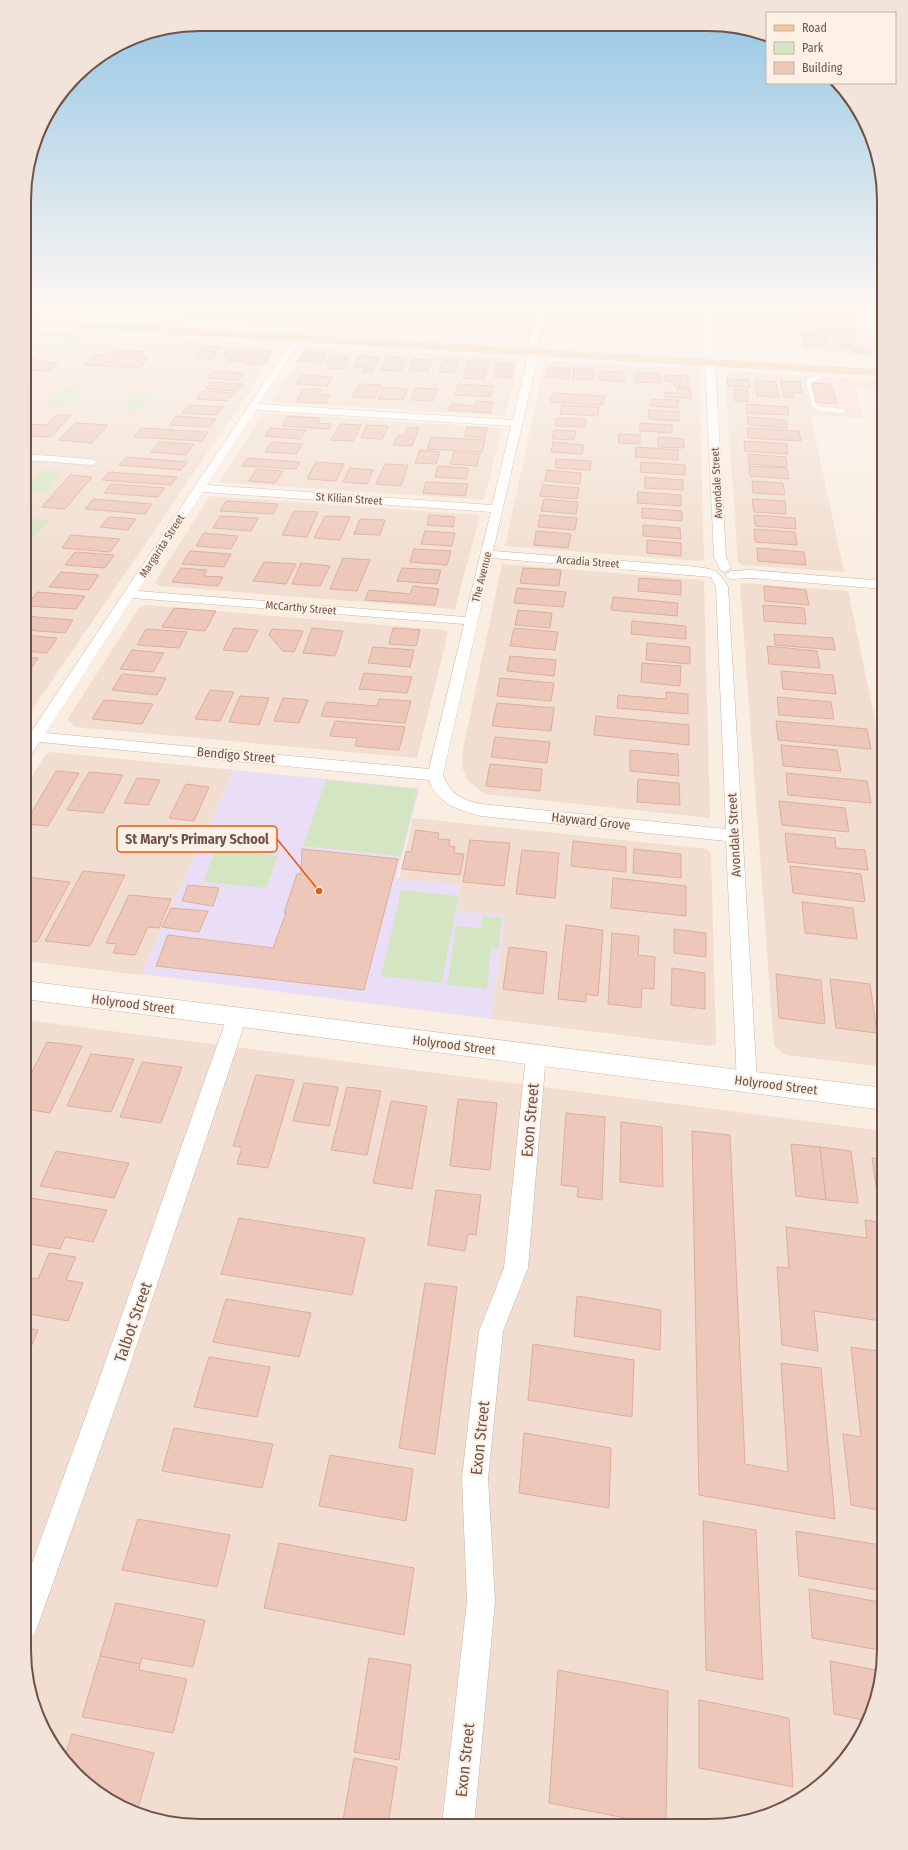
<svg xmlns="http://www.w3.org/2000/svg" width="908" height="1850" viewBox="0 0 908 1850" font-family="'Fira Sans Condensed',sans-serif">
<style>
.residential{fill:#f1ded0}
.commercial{fill:#fadbd5}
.education{fill:#eadef6}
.green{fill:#d4e6c1}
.building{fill:#edc8ba;stroke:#dead9c}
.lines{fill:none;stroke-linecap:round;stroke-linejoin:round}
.lane-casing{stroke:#c9b4a9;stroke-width:5}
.street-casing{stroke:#c9b4a9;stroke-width:1}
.secondary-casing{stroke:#cfb5a9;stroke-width:1}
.primary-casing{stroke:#d4cbc9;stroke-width:1}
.lane{stroke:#fff;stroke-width:4.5}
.street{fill:#fff;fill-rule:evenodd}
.secondary{fill:#fff;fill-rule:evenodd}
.primary{fill:#f5c99d;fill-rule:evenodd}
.labels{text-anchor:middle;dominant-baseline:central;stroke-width:4;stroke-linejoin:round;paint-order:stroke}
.far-street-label{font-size:11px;fill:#6f534a;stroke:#fdf1e6}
.street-label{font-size:13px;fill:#6f534a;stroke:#fdf1e6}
.near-street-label{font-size:16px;fill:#6f534a;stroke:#fdf1e6}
.rim{fill:none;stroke:#6f534a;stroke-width:2}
.leader{fill:none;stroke:#e8590c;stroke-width:1.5}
.callout-dot{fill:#e8590c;stroke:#fdf1e6;stroke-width:1.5}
.callout{fill:#fdf1e6;stroke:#e8590c;stroke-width:1.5}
.callout-label{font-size:14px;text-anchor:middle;font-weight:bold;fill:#6f534a}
</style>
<rect width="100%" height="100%" fill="#faede1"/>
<g class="residential">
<path d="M25 307H792L799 350 25 309Z"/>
<path d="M25 330 281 345 25 720Z"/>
<path d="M305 347H309L519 359 505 416 274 402 272 400Z"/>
<path d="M545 361 699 369 704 560 699 561 505 546Z"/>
<path d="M729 371 802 376 844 572 743 565 738 562 725 373Z"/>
<path d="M263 413 502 428 484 500 219 482Z"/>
<path d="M210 496 480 515 455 609 159 586 155 582Z"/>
<path d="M502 564 704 580 710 818 485 794 468 781 462 767 463 749Z"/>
<path d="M743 583 848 591 884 762V1067L786 1055 774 1046 740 584Z"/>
<path d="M144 605 444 630 448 632 417 758 76 727 67 720 139 608Z"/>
<path d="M50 752 234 770 141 975 25 961V788L46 754Z"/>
<path d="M413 818 707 849 711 853 716 1044 710 1046 491 1019 505 917 456 910 460 885 399 879Z"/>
<path d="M25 1020 884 1131V1662L871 1717 847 1757 806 1796 764 1817 708 1826 177 1824 122 1808 84 1782 54 1748 33 1706 24 1650Z"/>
</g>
<g class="commercial">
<path d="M802 334 870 338 876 356 806 352Z"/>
<path d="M802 376 882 380 884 391 856 390 863 418 810 415Z"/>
</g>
<path class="education" d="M234 770 417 788 419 790 396 878 460 885 456 910 505 916 491 1019 141 974Z"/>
<g class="green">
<path d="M67 338 84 339 69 353 51 352Z"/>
<path d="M62 389 80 390 63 408 45 406Z"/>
<path d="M135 393 154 394 139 412 120 411Z"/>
<path d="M43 470 63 471 44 494 25 492V490Z"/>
<path d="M27 518 49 520 27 545H25V520Z"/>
<path d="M326 780 417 789 401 856 303 846Z"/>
<path d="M216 849 278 856 266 888 203 882Z"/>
<path d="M401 890 458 896 442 983 381 976Z"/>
<path d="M483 916 502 918 498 949 491 948 487 989 447 985 456 926 481 928Z"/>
</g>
<g class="building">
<path d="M792 309 849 312 857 337 802 334V331H813L812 328 830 329 828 322 804 321 803 314H793Z"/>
<path d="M802 334 824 335 827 346H805Z"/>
<path d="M847 344 869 351 862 354 840 346Z"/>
<path d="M204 346 221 347 212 359 194 358Z"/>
<path d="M229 349 251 350 242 362 228 361 232 356H223Z"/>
<path d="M112 350 144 352 138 358H148L140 368 85 365 95 354 107 355Z"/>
<path d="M254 350 272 351 263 365 245 364Z"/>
<path d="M303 352 327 353 322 362 298 361Z"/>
<path d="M331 356 349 357 343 369 328 368 331 363H327Z"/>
<path d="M359 356 380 357 372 372H363L366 367H353Z"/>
<path d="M386 357 406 358 401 371 380 370Z"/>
<path d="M25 358 37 359 34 361 58 363 49 371 31 370 25 376Z"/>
<path d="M413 359 432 360 428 371 409 370Z"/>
<path d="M444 360H459L454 373 439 372Z"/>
<path d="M469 361 489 362 484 379 463 378Z"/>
<path d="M497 363H514L512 378 494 377Z"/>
<path d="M548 367 570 368 569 379 546 377Z"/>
<path d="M574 368 594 369 593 380 573 379Z"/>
<path d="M212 371 243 373 238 380 207 378Z"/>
<path d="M600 371 624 372V382L599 380Z"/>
<path d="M635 372 660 374V383L635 382Z"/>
<path d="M302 375 332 377 327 386 296 384Z"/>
<path d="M664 375 688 376V387L674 386V382L665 381Z"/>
<path d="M727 379 749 380 750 387 728 386Z"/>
<path d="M755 380 776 382 779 398 757 396Z"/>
<path d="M781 381 800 382 802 393H792L793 397H784Z"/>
<path d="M211 382 243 384 237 391 206 389Z"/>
<path d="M812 383 831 384 837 404 816 402Z"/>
<path d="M359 384 381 385 374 398 352 397Z"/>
<path d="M458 384 493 386 490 397 455 395Z"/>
<path d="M383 387 408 389 403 400 378 399Z"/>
<path d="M415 388 438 389 433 401 411 400Z"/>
<path d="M677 388H690L691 398 665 397V392L677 393Z"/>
<path d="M303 389H321L319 394 330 395 326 403 296 402Z"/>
<path d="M734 389 747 390 749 402 735 401Z"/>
<path d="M202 391 234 393 228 401 196 399Z"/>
<path d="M553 393 605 396 603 405 551 402Z"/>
<path d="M651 399 679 400 678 408 651 406Z"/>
<path d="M476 401 493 402 491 413 449 410 451 404 475 406Z"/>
<path d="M746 404 788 407 789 415 747 413Z"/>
<path d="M188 405 223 407 217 415 182 413Z"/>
<path d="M562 405 599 407 598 416 560 414Z"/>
<path d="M649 410 679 412V421L648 419Z"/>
<path d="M56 415H71L51 437 25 436V428L29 424 47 425Z"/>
<path d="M176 416 216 419 210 427 170 425Z"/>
<path d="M288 416 320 418 317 423 331 424 329 429 282 426Z"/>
<path d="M747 417 786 420 787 428 748 425Z"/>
<path d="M556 418 586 419 585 427 555 426Z"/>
<path d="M75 423 108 425 92 443 59 440Z"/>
<path d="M640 423 672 425V433L640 431Z"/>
<path d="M340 424 361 425 353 441 331 440Z"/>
<path d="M367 425 388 426 382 439 361 438Z"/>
<path d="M467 427 487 428 485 438 465 436Z"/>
<path d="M141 428 208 432 202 441 134 437Z"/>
<path d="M270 428 306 430 300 439 265 436Z"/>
<path d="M407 428H419L412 446 393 445 398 435 404 436Z"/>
<path d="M747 428 799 431 801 441 748 438Z"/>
<path d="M554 430 576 431 574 440 552 439Z"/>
<path d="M619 434 640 435V444L618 443Z"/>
<path d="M431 437 485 440 482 452 427 449Z"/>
<path d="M658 437 684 439V448L658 447Z"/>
<path d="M744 441 787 444 788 454 745 451Z"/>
<path d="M159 442 194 444 186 455 151 452Z"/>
<path d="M271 442 302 444 297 454 265 452Z"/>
<path d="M553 442 584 445 582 454 551 452Z"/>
<path d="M636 447 678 450V460L635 457Z"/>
<path d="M420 450 440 452 436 464 415 463Z"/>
<path d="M454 452 480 454 477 466 450 464Z"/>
<path d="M748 454 786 457 787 467 749 464Z"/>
<path d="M126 457 187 462 181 470 119 465Z"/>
<path d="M247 458 300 462 296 469 242 466Z"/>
<path d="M556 459 591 461 590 470 555 468Z"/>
<path d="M316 462 344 464 336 481 307 479Z"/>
<path d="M641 462 685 465V475L640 472Z"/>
<path d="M385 464 408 465 401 486 376 484Z"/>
<path d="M438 466 469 468 466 479 435 477Z"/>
<path d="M749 466 787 468 789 479 750 476Z"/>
<path d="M350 468 373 470 367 484 343 482Z"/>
<path d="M257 469 283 471 275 483 249 481Z"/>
<path d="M547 470 581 473 580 484 545 481Z"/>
<path d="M109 472 177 477 171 485 102 480Z"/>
<path d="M70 475 92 477 65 509 42 507Z"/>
<path d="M645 477 683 480V490L645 488Z"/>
<path d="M752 481 783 483 785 495 753 493Z"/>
<path d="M426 482 468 484 465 496 423 493Z"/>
<path d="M111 484 165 488 158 497 104 493Z"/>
<path d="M543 485 579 488 577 499 540 496Z"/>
<path d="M638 492 681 495V506L637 503Z"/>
<path d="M93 499 152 504 145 514 85 509Z"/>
<path d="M544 499 578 502 576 514 541 511Z"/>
<path d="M752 499 785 501 786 514 754 512Z"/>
<path d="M226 501 278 504 273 514 220 511Z"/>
<path d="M642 508 682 511V521L642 518Z"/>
<path d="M294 511 318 512 307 537 282 535Z"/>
<path d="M429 515 455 517 453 527 427 525Z"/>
<path d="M540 515 577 518 575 530 538 527Z"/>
<path d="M754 515 795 518 796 529 755 526Z"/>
<path d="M220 516 258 518 251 531 213 528Z"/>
<path d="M325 516 350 517 340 540 314 538Z"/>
<path d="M109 517 136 519 128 530 100 527Z"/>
<path d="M360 519 385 520 380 535 354 534Z"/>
<path d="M643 525 680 528 681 539 643 536Z"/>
<path d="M754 529 795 532 797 545 755 542Z"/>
<path d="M425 531 455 533 452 546 421 544Z"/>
<path d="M536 531 571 534 568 548 534 545Z"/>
<path d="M204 533 238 536 231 549 196 546Z"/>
<path d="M71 535 120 539 110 552 62 548Z"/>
<path d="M647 540 681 543V556L647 553Z"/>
<path d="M757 548 804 552 806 565 758 561Z"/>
<path d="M414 549 451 551 447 565 410 562Z"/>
<path d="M190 551 231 554 224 567 182 564Z"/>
<path d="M75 552 114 555 105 568 65 565Z"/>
<path d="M343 558 370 560 357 591 330 589Z"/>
<path d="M264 562 296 564 286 584 253 581Z"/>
<path d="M301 563 330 566 320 586 292 584Z"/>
<path d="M181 568 207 570 204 576 223 577 218 586 172 582Z"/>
<path d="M402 568 441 570 437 584 397 581Z"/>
<path d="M523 568 561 570 559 586 520 583Z"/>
<path d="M61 572 99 575 89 590 49 587Z"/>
<path d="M639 578 681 581V595L638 591Z"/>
<path d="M413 586 439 589 435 605 365 600 369 590 410 594Z"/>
<path d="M764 586 806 590 809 605 765 601Z"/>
<path d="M517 588 566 592 563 607 514 603Z"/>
<path d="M37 592 85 596 76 609 27 606Z"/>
<path d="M613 597 678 603 677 616 611 610Z"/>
<path d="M763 605 804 608 806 624 764 621Z"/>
<path d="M174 608 216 611 205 631 162 627Z"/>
<path d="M518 610 552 613 550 628 515 625Z"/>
<path d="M25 616 73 620 65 633 25 630Z"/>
<path d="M632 621 686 626V639L631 634Z"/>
<path d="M234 628 258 630 247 652 223 650Z"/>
<path d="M312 628 343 631 335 656 303 653Z"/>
<path d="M393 628 420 630 416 646 389 644Z"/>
<path d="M514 628 558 632 555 650 510 646Z"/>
<path d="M146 629 187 632 179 648 137 645Z"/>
<path d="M272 629 303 631 294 652 283 651 269 635Z"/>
<path d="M774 634 833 638 835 650 775 645Z"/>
<path d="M25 635 57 638 47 653 25 651Z"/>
<path d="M647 643 690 647V664L646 660Z"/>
<path d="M767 646 817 651 820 668 769 664Z"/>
<path d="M373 647 414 650 410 667 368 663Z"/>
<path d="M132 650 164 653 153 672 120 669Z"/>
<path d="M510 656 556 660 554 676 507 671Z"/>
<path d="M25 657 38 658 26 676H25Z"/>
<path d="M642 663 681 666 680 686 641 682Z"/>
<path d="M781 671 833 675 836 694 783 689Z"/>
<path d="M364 673 412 677 407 693 359 689Z"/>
<path d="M122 674 166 678 157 695 112 690Z"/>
<path d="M500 678 554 683 551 701 497 696Z"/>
<path d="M210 690 234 692 220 721 195 719Z"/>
<path d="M666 692 688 694V714L617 708 618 695 666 699Z"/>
<path d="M240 696 269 698 259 725 229 722Z"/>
<path d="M777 697 831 702 834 719 779 715Z"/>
<path d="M283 698 308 700 299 723 274 721Z"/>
<path d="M379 699 411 701 405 723 321 716 326 702 377 706Z"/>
<path d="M104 700 153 704 142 724 92 719Z"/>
<path d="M497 703 554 708 551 731 492 726Z"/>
<path d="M596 716 689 725V745L594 735Z"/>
<path d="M335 721 405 727 399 750 355 746 357 738 330 736Z"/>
<path d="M776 721 867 729 871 749 778 740Z"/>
<path d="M495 737 550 742 547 763 491 757Z"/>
<path d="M781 745 837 750 841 771 783 766Z"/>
<path d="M630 750 678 754 679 776 630 771Z"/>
<path d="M490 764 542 769 540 791 486 786Z"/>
<path d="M56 771 79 773 48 826 25 824Z"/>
<path d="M89 772 123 775 103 813 67 810Z"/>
<path d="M786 773 867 781 871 803 788 795Z"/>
<path d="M137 778 160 780 148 805 124 803Z"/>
<path d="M638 779 679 783 680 805 637 802Z"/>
<path d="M186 784 209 787 194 821 169 818Z"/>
<path d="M779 801 845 808 849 832 782 825Z"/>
<path d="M416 830 439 833 438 839 450 840 449 846 455 847 454 853 464 854 460 875 402 869 406 851 411 852Z"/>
<path d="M785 833 835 838 836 848 865 850 868 870 788 862Z"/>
<path d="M470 840 510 843 504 886 463 882Z"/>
<path d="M573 841 626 847V872L571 866Z"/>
<path d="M302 849 398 859 364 990 156 966 168 935 273 948 286 913H284L297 874H301Z"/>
<path d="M634 849 681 854V878L633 873Z"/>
<path d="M522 850 559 853 555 898 516 894Z"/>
<path d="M790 866 861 874 865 902 793 893Z"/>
<path d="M83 871 125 875 90 946 45 941Z"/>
<path d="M26 877 70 882 37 942 25 941Z"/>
<path d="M613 878 686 886V916L611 908Z"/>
<path d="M188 885 219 888 213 906 182 901Z"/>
<path d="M129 895 171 899 159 928 148 927 135 955 113 953 117 944 106 943Z"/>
<path d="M802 902 853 908 857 939 805 933Z"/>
<path d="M171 908 208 911 199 932 162 927Z"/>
<path d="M566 925 603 930 598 996 586 994V1002L558 999Z"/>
<path d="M674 929 706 933V957L674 953Z"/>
<path d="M612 933 639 936 638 955 655 957 654 989 642 988 641 1008 608 1004Z"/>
<path d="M509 947 547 952 543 994 503 989Z"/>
<path d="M672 968 705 973V1009L671 1005Z"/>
<path d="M776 974 821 980 825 1024 779 1018Z"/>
<path d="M830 979 870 984 877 1033 836 1028Z"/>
<path d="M47 1042 82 1046 50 1113 25 1109V1086Z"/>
<path d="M25 1047 32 1048 25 1063Z"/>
<path d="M91 1054 134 1059 111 1112 67 1106Z"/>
<path d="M142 1062 182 1067 161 1123 120 1117Z"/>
<path d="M256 1075 294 1080 268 1168 237 1164 242 1147 233 1146Z"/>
<path d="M304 1083 338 1087 329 1126 293 1121Z"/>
<path d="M347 1087 381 1091 367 1155 331 1150Z"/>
<path d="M458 1099 497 1103 490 1170 450 1166Z"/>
<path d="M391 1101 427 1106 412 1189 373 1183Z"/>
<path d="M566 1113 605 1117 602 1200 577 1197 578 1187 561 1185Z"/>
<path d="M621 1122 662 1127 663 1187 620 1182Z"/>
<path d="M692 1131 730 1135 745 1464 788 1472 781 1363 821 1368 835 1519 699 1495Z"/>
<path d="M791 1144 820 1147 826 1200 796 1196Z"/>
<path d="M820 1147 851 1151 858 1203 826 1200Z"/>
<path d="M56 1151 129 1163 114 1198 40 1186Z"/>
<path d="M872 1158 884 1160V1201L878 1200Z"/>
<path d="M436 1190 481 1195 476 1235 468 1234 465 1251 428 1245Z"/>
<path d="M24 1197 107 1210 93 1242 65 1237 60 1249 24 1243Z"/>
<path d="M239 1218 365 1238 352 1295 221 1274Z"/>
<path d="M865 1220 884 1223V1338L881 1321 814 1311 818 1351 782 1345 777 1267 789 1268 786 1227 867 1238Z"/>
<path d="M49 1253 76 1257 66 1280 83 1283 68 1321 24 1313V1277L38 1279Z"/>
<path d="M425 1283 457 1287 435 1454 399 1448Z"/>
<path d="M577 1296 661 1310 660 1350 574 1336Z"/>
<path d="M226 1299 311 1313 299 1357 213 1342Z"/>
<path d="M24 1328 38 1330 24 1364Z"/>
<path d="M533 1344 634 1360 632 1417 528 1400Z"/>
<path d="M851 1347 884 1352V1511L851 1505 843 1434 861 1437Z"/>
<path d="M209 1357 270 1367 257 1417 194 1407Z"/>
<path d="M174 1428 273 1444 262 1488 162 1471Z"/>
<path d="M524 1433 611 1448 609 1508 519 1493Z"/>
<path d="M330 1455 413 1469 406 1521 319 1506Z"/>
<path d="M138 1519 230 1535 217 1587 122 1570Z"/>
<path d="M703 1521 756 1530 763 1680 706 1670Z"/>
<path d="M796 1531 880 1545 884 1591 799 1576Z"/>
<path d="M279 1543 414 1568 404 1635 264 1608Z"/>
<path d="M809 1589 884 1603V1651L812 1638Z"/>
<path d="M116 1603 205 1620 193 1667 142 1658 140 1664 100 1656Z"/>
<path d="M100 1656 140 1664 139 1670 187 1679 173 1733 82 1717Z"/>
<path d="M369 1658 411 1665 399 1760 354 1752Z"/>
<path d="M830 1661 881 1671 868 1721 834 1714Z"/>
<path d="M558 1670 668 1691 666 1826 549 1803Z"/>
<path d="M699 1700 789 1718 793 1787 699 1768Z"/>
<path d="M72 1734 154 1753 137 1812 122 1808 84 1782 64 1760Z"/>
<path d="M354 1758 397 1767 388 1825H342Z"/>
<path d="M188 1819 211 1825 187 1824Z"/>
</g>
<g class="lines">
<defs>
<path id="lane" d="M820 377 808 381 814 405 820 409 843 411"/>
<g id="street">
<path d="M98 307H107L93 321H87V317Z"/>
<path d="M539 307H547L537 344 533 347 529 344Z"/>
<path d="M704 307H712L713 353 708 356 703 353Z"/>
<path d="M298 335 302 338 259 404 513 420 529 351 534 348 537 349 539 351 493 551 688 566C710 569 718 567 728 587L757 1082 754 1088 747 1091 740 1088 737 1082 726 841 481 816C458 810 437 804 429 780L40 742 30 757 25 758V741L294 338ZM256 410 511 426 492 505 207 485ZM203 492 491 512 465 617 138 591ZM492 558 711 577 716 587 726 829 481 804C462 800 450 794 443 775ZM133 598 464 624 429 769 46 733Z"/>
<path d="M710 358 715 361 726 557 731 568 725 572 721 571 714 557 705 361Z"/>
<path d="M25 454 92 459 97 462 92 465 25 460Z"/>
<path d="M751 570 884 581V589L751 578 731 579 725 575 731 571Z"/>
<path d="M237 1009 244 1011 247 1017 125 1380 38 1625 34 1635 24 1639V1585L99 1380 227 1017 230 1011Z"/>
<path d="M536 1046 543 1049 546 1055 528 1268 503 1331 488 1478 495 1601 474 1825H442L467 1601 462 1478 479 1331 504 1268 526 1055 529 1049Z"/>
</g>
<g id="secondary">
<path d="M867 307H877L884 324V341L879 338Z"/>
<path d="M25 981 884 1088V1110L25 999Z"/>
</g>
<path id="primary" d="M25 319 884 370V376L25 325Z"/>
</defs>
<use href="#lane" class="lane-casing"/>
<use href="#street" class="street-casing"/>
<use href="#secondary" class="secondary-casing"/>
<use href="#primary" class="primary-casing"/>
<use href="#lane" class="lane"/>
<use href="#street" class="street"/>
<use href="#secondary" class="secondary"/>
<use href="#primary" class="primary"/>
</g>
<linearGradient id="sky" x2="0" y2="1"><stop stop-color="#94c6e5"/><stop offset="0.54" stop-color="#fdf7f2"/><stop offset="1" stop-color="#fdf7f2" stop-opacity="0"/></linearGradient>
<rect width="908" height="566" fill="url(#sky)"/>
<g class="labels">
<g class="far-street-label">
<text transform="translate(717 483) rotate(-93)">Avondale Street</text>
<text transform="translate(349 499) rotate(4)">St Kilian Street</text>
<text transform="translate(162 546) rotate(-57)">Margarita Street</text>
<text transform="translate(588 562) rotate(4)">Arcadia Street</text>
<text transform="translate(482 577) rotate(-76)">The Avenue</text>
<text transform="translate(301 608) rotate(5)">McCarthy Street</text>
</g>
<g class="street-label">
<text transform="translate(236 755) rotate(5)">Bendigo Street</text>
<text transform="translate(591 821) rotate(6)">Hayward Grove</text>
<text transform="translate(734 835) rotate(-93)">Avondale Street</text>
<text transform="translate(133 1004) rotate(7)">Holyrood Street</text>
<text transform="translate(454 1045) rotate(7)">Holyrood Street</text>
<text transform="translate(776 1085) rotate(7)">Holyrood Street</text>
</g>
<g class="near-street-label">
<text transform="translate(530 1120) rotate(-85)">Exon Street</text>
<text transform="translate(133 1322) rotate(-71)">Talbot Street</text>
<text transform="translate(480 1438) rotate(-84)">Exon Street</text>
<text transform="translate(465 1760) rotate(-84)">Exon Street</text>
</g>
</g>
<path d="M0 0H908V1850H0ZM200 31H708A169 169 0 0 1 877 200V1650A169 169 0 0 1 708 1819H200A169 169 0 0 1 31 1650V200A169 169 0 0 1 200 31Z" fill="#f2e4da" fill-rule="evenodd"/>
<path class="rim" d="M200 31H708A169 169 0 0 1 877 200V1650A169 169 0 0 1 708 1819H200A169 169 0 0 1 31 1650V200A169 169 0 0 1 200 31Z"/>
<path class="leader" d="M319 891L277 839"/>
<circle class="callout-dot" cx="319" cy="891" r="4"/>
<rect class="callout" x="117" y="826" width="160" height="26" rx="4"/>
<g class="callout-label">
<text x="197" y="844">St Mary's Primary School</text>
</g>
<rect x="766" y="12" width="130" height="72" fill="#fdf1e6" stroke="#c4b2a8"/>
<rect x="774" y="25" width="20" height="6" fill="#f5c99d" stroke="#c4b2a8"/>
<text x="802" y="32" font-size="12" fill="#6f534a">Road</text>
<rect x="774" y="42" width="20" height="12" fill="#d4e6c1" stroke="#c4b2a8"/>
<text x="802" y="52" font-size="12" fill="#6f534a">Park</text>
<rect x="774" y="62" width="20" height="12" fill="#edc8ba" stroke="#c4b2a8"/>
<text x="802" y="72" font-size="12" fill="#6f534a">Building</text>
</svg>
